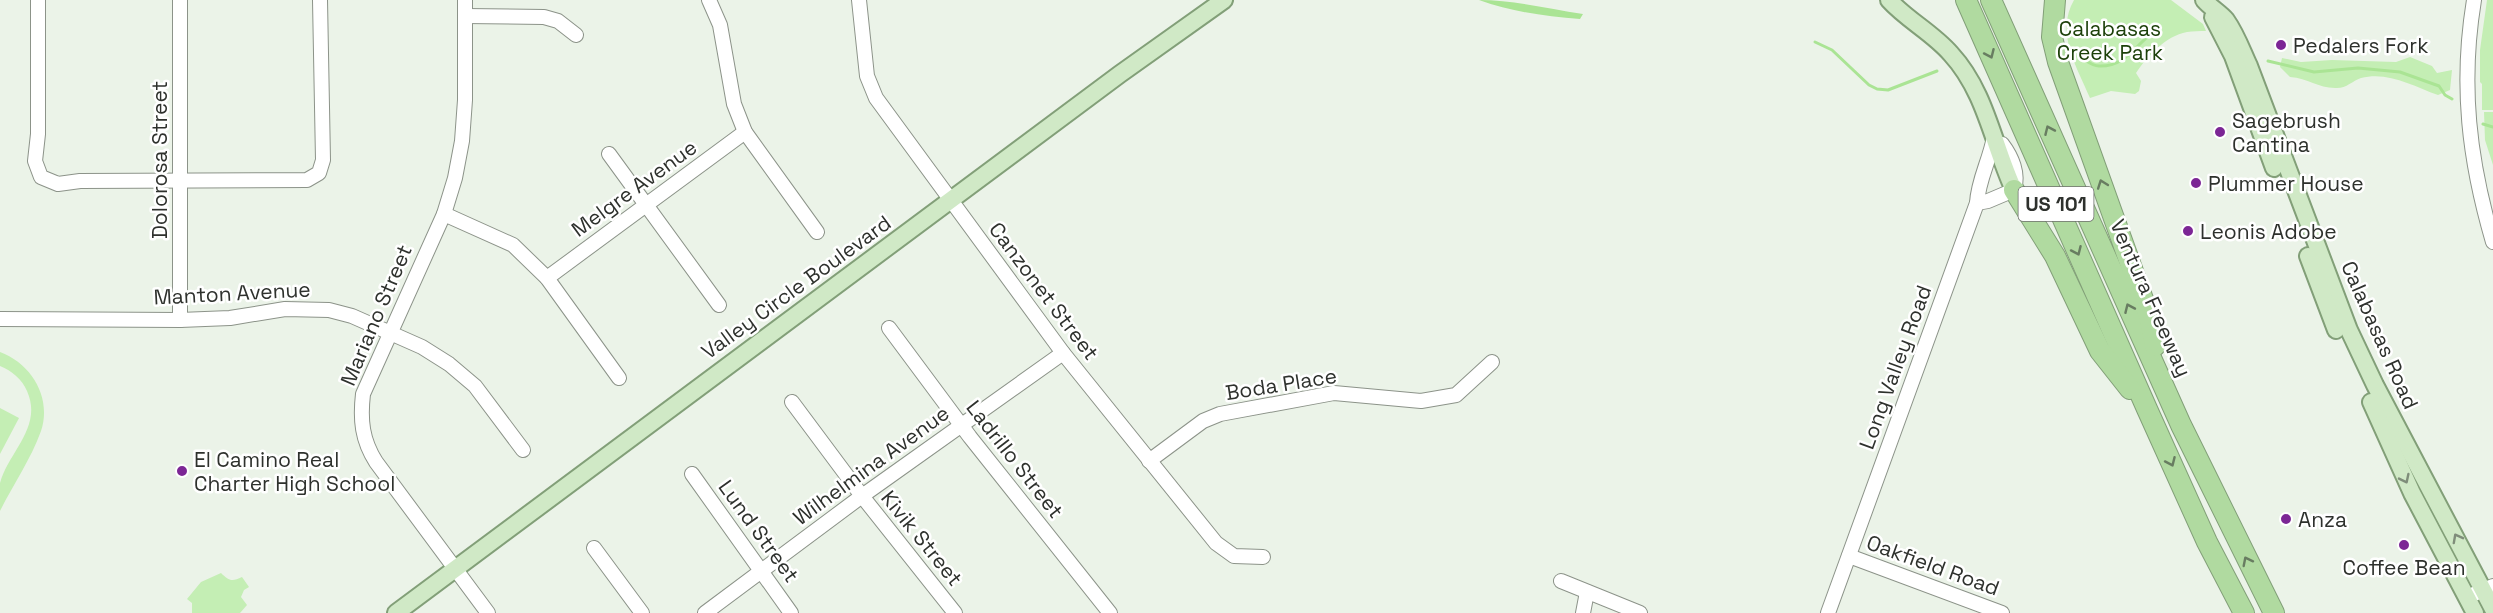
<svg xmlns="http://www.w3.org/2000/svg" width="2493" height="613" viewBox="0 0 2493 613" font-family="'Space Grotesk',sans-serif">
<style>
.green{fill:#c4eeb4}
.water{fill:#aae494}
.lines{fill:none;stroke-linecap:round;stroke-linejoin:round}
.stream{stroke:#aae494;stroke-width:3}
.minor-casing{stroke:#8c9389;stroke-width:16}
.major-casing{stroke:#829f78;stroke-width:20}
.highway-casing{stroke:#829f78;stroke-width:22}
.minor{stroke:#fff;stroke-width:14}
.major{stroke:#d0e9c6;stroke-width:16}
.highway{stroke:#b0daa0;stroke-width:20}
.oneway{stroke:#687d61}
.oneway2{stroke:#7f8d7a}
.poi-dot{fill:#7c2695;stroke:#fff;stroke-width:2}
.labels{text-anchor:middle;dominant-baseline:central;stroke-width:5;stroke-linejoin:round;paint-order:stroke}
.shield{fill:#fff;stroke:#6d6f6c;stroke-width:1.5}
.shield-label{font-size:20px;font-weight:bold;fill:#2e312d}
.park-label{font-size:21px;fill:#1d410a;stroke:#fff}
.poi-label{font-size:21px;fill:#2e312d;stroke:#fff;text-anchor:start}
.street-label{font-size:21px;fill:#2e312d;stroke:#fff}
</style>
<rect width="100%" height="100%" fill="#ebf3e8"/>
<g class="green">
<path d="M2074 0H2171L2203 24 2206 31C2200 31 2193 31 2187 32 2165 36 2147 57 2136 73L2141 81 2139 91 2135 94 2111 91 2090 98C2077 67 2055 33 2074 0Z"/>
<path d="M2487 0H2493V110H2482V84L2480 82V50Z"/>
<path d="M2410 57 2432 66 2437 73 2452 70 2450 90 2438 95C2413 86 2388 71 2361 78 2352 81 2346 89 2335 88 2318 88 2308 78 2290 77L2280 67 2282 58 2301 62 2332 60 2396 62Z"/>
<path d="M2484 112H2493V165L2485 140Z"/>
<path d="M0 352C32 364 52 398 41 431 31 459 13 485 0 511 0 503 0 491 0 483 9 451 43 427 27 391 22 379 12 371 0 366Z"/>
<path d="M0 408 19 418 0 454Z"/>
<path d="M221 573C229 581 232 582 242 577L249 587 244 590 241 597 247 605 240 613H192V603L187 599 201 582Z"/>
</g>
<path class="water" d="M1479 0C1514 0 1549 9 1583 14L1580 19C1545 16 1512 12 1479 0Z"/>
<g class="lines">
<g class="stream">
<path d="M1815 42 1832 50 1869 85 1877 89 1888 90 1937 71"/>
<path d="M2073 55C2083 56 2089 66 2099 66 2128 67 2137 41 2158 29"/>
<path d="M2268 61 2314 72 2358 68 2400 72 2439 86 2445 95 2452 99"/>
<path d="M2483 124 2493 127"/>
</g>
<defs>
<g id="minor">
<path d="M38 0V134L35 161 41 177 58 184 80 181 307 180 319 173 323 160 320 0"/>
<path d="M180 0V320"/>
<path d="M465 0V100L462 141 455 178 444 214 363 394C360 420 362 440 376 462L488 613"/>
<path d="M709 0 720 25 734 104 745 132 817 232"/>
<path d="M859 0 867 76 876 98 1063 353 1216 543 1234 556 1263 557"/>
<path d="M2474 0C2460 85 2469 160 2493 242"/>
<path d="M465 16 544 17 558 21 576 35"/>
<path d="M609 154 719 305"/>
<path d="M1977 203 1988 201 2014 190C2019 174 2012 157 2002 144"/>
<path d="M444 214 513 245 547 278 619 378"/>
<path d="M547 278 745 132"/>
<path d="M0 319 180 320 230 318 285 309 329 310 352 316 422 347 449 364 475 386 523 450"/>
<path d="M889 328 970 437 1110 613"/>
<path d="M792 402 862 496 955 613"/>
<path d="M1149 461 1203 421 1220 414 1334 393 1421 401 1456 395 1492 362"/>
<path d="M692 474 791 613"/>
<path d="M594 548 642 613"/>
<path d="M1849 556 2002 613"/>
<path d="M1561 581 1640 613"/>
<path d="M2467 597 2493 586"/>
<path d="M705 613 862 496 1063 353"/>
<path d="M1583 613 1587 592"/>
<path d="M1828 613 1977 203C1978 180 1990 160 1994 137"/>
</g>
<g id="major">
<path d="M1889 0C1907 20 1933 33 1951 54 1986 92 1993 145 2014 190"/>
<path d="M2204 0C2211 8 2220 13 2226 20 2236 34 2242 51 2249 66L2349 330 2375 385 2493 609"/>
<path d="M2213 17 2233 56 2274 168"/>
<path d="M2308 256 2336 330"/>
<path d="M2371 402 2412 493 2475 613"/>
<path d="M396 613 1120 74 1224 0"/>
</g>
<g id="highway">
<path d="M1966 0 2147 409 2207 542 2244 613"/>
<path d="M1991 0 2181 425 2274 613"/>
<path d="M2055 0 2052 37 2058 62 2149 316 2155 346"/>
<path d="M2014 190 2055 256 2100 351 2130 389"/>
</g>
</defs>
<use href="#minor" class="minor-casing"/>
<use href="#major" class="major-casing"/>
<use href="#highway" class="highway-casing"/>
<use href="#minor" class="minor"/>
<use href="#major" class="major"/>
<use href="#highway" class="highway"/>
</g>
<defs><path id="oneway-chevron" d="M-2-3.5L2.5 0L-2 3.5" fill="none" stroke-width="1.6" stroke-linecap="round" stroke-linejoin="round" transform="scale(1.5)"/></defs>
<g class="oneway">
<use href="#oneway-chevron" transform="translate(1990 54) rotate(66)"/>
<use href="#oneway-chevron" transform="translate(2049 130) rotate(-114)"/>
<use href="#oneway-chevron" transform="translate(2102 184) rotate(-110)"/>
<use href="#oneway-chevron" transform="translate(2077 251) rotate(66)"/>
<use href="#oneway-chevron" transform="translate(2129 308) rotate(-114)"/>
<use href="#oneway-chevron" transform="translate(2171 462) rotate(66)"/>
<use href="#oneway-chevron" transform="translate(2247 561) rotate(-117)"/>
</g>
<g class="oneway2">
<use href="#oneway-chevron" transform="translate(2405 479) rotate(64)"/>
<use href="#oneway-chevron" transform="translate(2457 538) rotate(-118)"/>
</g>
<g class="poi-dot">
<circle cx="2281" cy="45" r="6"/>
<circle cx="2220" cy="132" r="6"/>
<circle cx="2196" cy="183" r="6"/>
<circle cx="2188" cy="231" r="6"/>
<circle cx="182" cy="471" r="6"/>
<circle cx="2286" cy="519" r="6"/>
<circle cx="2404" cy="545" r="6"/>
</g>
<g class="labels">
<rect class="shield" x="2018.5" y="187" width="75" height="34" rx="4.5"/>
<g class="shield-label">
<text x="2056" y="204">US 101</text>
</g>
<g class="park-label">
<text x="2110" y="28">Calabasas<tspan x="2110" dy="24">Creek Park</tspan></text>
</g>
<g class="poi-label">
<text x="2293" y="45">Pedalers Fork</text>
<text x="2232" y="120">Sagebrush<tspan x="2232" dy="24">Cantina</tspan></text>
<text x="2208" y="183">Plummer House</text>
<text x="2200" y="231">Leonis Adobe</text>
<text x="194" y="459">El Camino Real<tspan x="194" dy="24">Charter High School</tspan></text>
<text x="2298" y="519">Anza</text>
<text x="2404" y="567" text-anchor="middle">Coffee Bean</text>
</g>
<g class="street-label">
<text transform="translate(159 160) rotate(-90)">Dolorosa Street</text>
<text transform="translate(634 188) rotate(-36)">Melgre Avenue</text>
<text transform="translate(796 287) rotate(-36)">Valley Circle Boulevard</text>
<text transform="translate(1044 291) rotate(53)">Canzonet Street</text>
<text transform="translate(232 293) rotate(-3)">Manton Avenue</text>
<text transform="translate(2151 298) rotate(66)">Ventura Freeway</text>
<text transform="translate(376 315) rotate(-67)">Mariano Street</text>
<text transform="translate(2380 335) rotate(66)">Calabasas Road</text>
<text transform="translate(1895 367) rotate(-70)">Long Valley Road</text>
<text transform="translate(1281 384) rotate(-9)">Boda Place</text>
<text transform="translate(1015 459) rotate(52)">Ladrillo Street</text>
<text transform="translate(871 465) rotate(-36)">Wilhelmina Avenue</text>
<text transform="translate(759 531) rotate(54)">Lund Street</text>
<text transform="translate(922 538) rotate(51)">Kivik Street</text>
<text transform="translate(1933 565) rotate(20)">Oakfield Road</text>
</g>
</g>
</svg>
